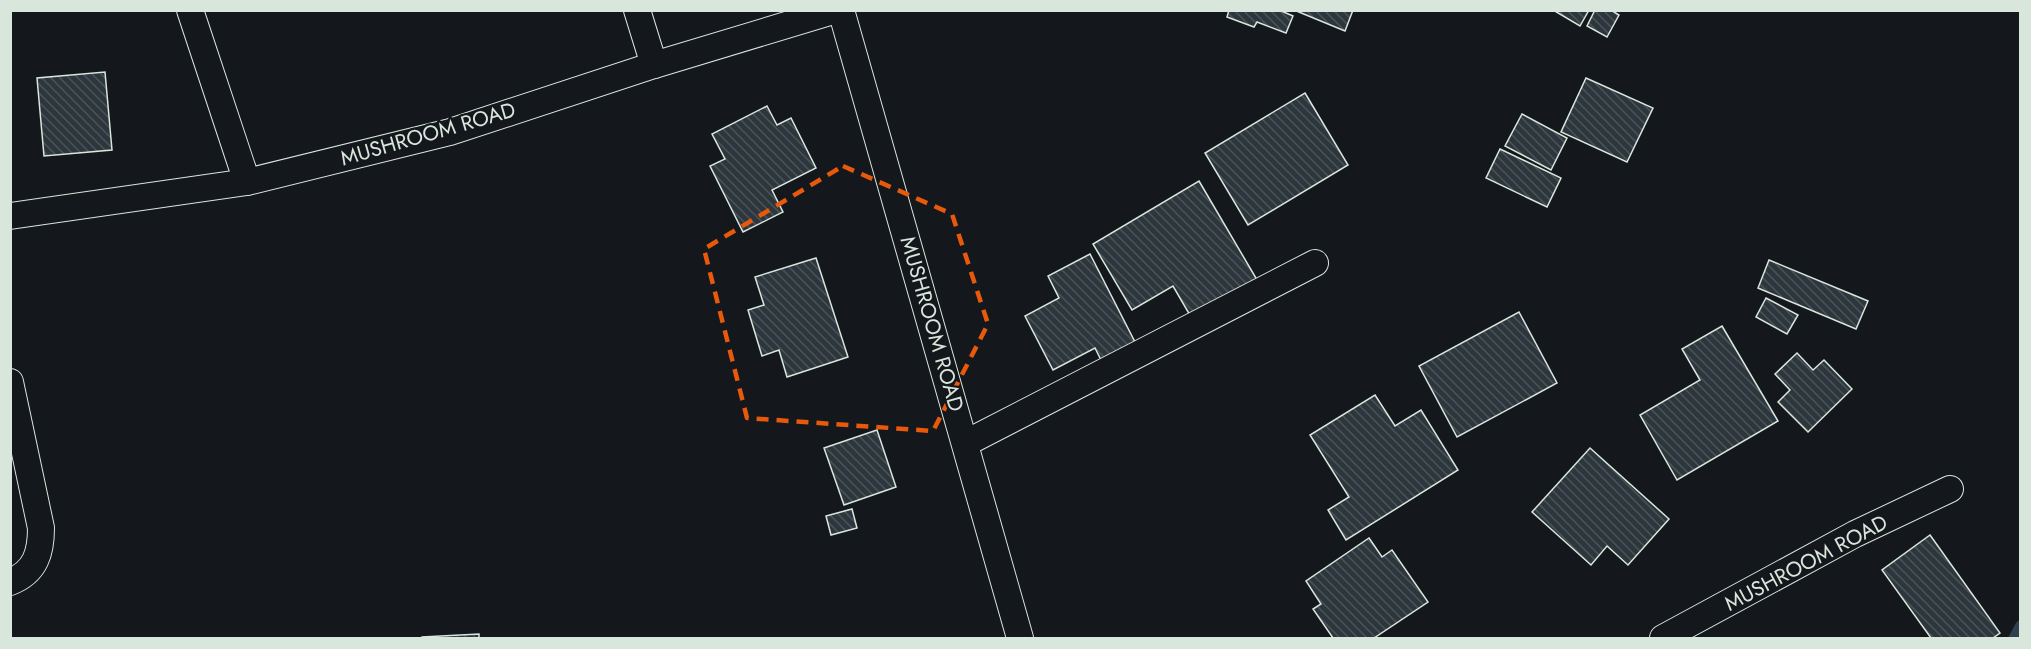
<svg xmlns="http://www.w3.org/2000/svg" width="2031" height="649" viewBox="0 0 2031 649" font-family="Jost,sans-serif">
<style>
.lines{fill:none;stroke-linecap:round;stroke-linejoin:round}
.stream{stroke:#2f3f4d;stroke-width:9}
.building{fill:url(#building-back-hatch);stroke:#d8e6dc;stroke-width:1.5}
.street-casing{stroke:#d8e6dc;stroke-width:28}
.street{stroke:#14181c;stroke-width:26}
.marked{fill:none;stroke:#e8590c;stroke-width:4.5;stroke-dasharray:12 8;stroke-linejoin:round}
.labels{text-anchor:middle;dominant-baseline:central;stroke-width:4.5;stroke-linejoin:round;paint-order:stroke}
.street-label{font-size:21px;fill:#d8e6dc;stroke:#14181c}
</style>
<defs>
<pattern id="building-back-hatch" width="6" height="6" patternUnits="userSpaceOnUse" patternTransform="scale(1.5)"><rect width="6" height="6" fill="#2c363c"/><path d="M-1 5l2 2M0 0l6 6M5-1l2 2" fill="none" stroke="#4a5358"/></pattern>
</defs>
<rect width="100%" height="100%" fill="#14181c"/>
<g class="lines">
<path class="stream" d="M2013 638 2020 625"/>
</g>
<g class="building">
<path d="M1229 10H1279L1293 16 1286 33 1257 22 1254 27 1227 17Z"/>
<path d="M1294 10H1353L1345 31Z"/>
<path d="M1553 10H1589L1580 26Z"/>
<path d="M1595 10H1611L1619 15 1607 37 1587 26Z"/>
<path d="M105 72 112 150 44 156 37 78Z"/>
<path d="M1586 78 1653 108 1627 162 1561 132Z"/>
<path d="M1305 93 1348 165 1248 225 1205 153Z"/>
<path d="M767 106 777 125 791 118 816 168 772 190 783 212 743 232 710 166 725 159 712 134Z"/>
<path d="M1522 114 1567 138 1551 170 1505 146Z"/>
<path d="M1500 149 1561 178 1547 207 1486 178Z"/>
<path d="M1199 181 1260 285 1191 317 1173 286 1132 310 1093 244Z"/>
<path d="M1090 254 1137 346 1103 364 1095 348 1053 370 1025 316 1059 298 1048 276Z"/>
<path d="M816 258 848 357 787 377 779 350 762 356 748 310 764 305 755 277Z"/>
<path d="M1769 260 1868 301 1856 329 1758 288Z"/>
<path d="M1766 298 1798 315 1787 334 1756 317Z"/>
<path d="M1519 312 1557 383 1457 437 1419 366Z"/>
<path d="M1722 326 1778 421 1677 480 1640 415 1700 380 1682 349Z"/>
<path d="M1797 353 1813 370 1824 360 1852 389 1808 432 1778 402 1790 390 1775 374Z"/>
<path d="M1375 395 1395 426 1421 410 1458 470 1346 540 1328 510 1349 497 1310 435Z"/>
<path d="M877 430 896 487 844 505 824 448Z"/>
<path d="M1590 448 1669 519 1628 565 1607 546 1591 565 1532 512Z"/>
<path d="M852 509 857 528 831 535 826 516Z"/>
<path d="M1930 535 2000 633 1993 638H1931L1882 570Z"/>
<path d="M1369 538 1382 557 1392 550 1428 602 1374 638H1333L1313 609 1321 604 1306 581Z"/>
<path d="M479 634V638H422V637Z"/>
</g>
<g class="lines">
<defs>
<g id="street">
<path d="M190 10 247 182"/>
<path d="M637 10 654 65"/>
<path d="M841 10 1020 638"/>
<path d="M10 216 247 182 450 132 654 65 836 10"/>
<path d="M10 382 41 528C41 552 36 572 10 582"/>
<path d="M966 443 1315 263"/>
<path d="M1663 638 1855 534 1950 489"/>
</g>
</defs>
<use href="#street" class="street-casing"/>
<use href="#street" class="street"/>
</g>
<path class="marked" d="M843 166 952 214 988 324 933 431 747 418 704 249Z"/>
<g class="labels">
<g class="street-label">
<text transform="translate(428 134) rotate(-16)">MUSHROOM ROAD</text>
<text transform="translate(932 324) rotate(74)">MUSHROOM ROAD</text>
<text transform="translate(1806 563) rotate(-28)">MUSHROOM ROAD</text>
</g>
</g>
<rect width="2031" height="649" fill="none" stroke="#d8e6dc" stroke-width="24"/>
</svg>
